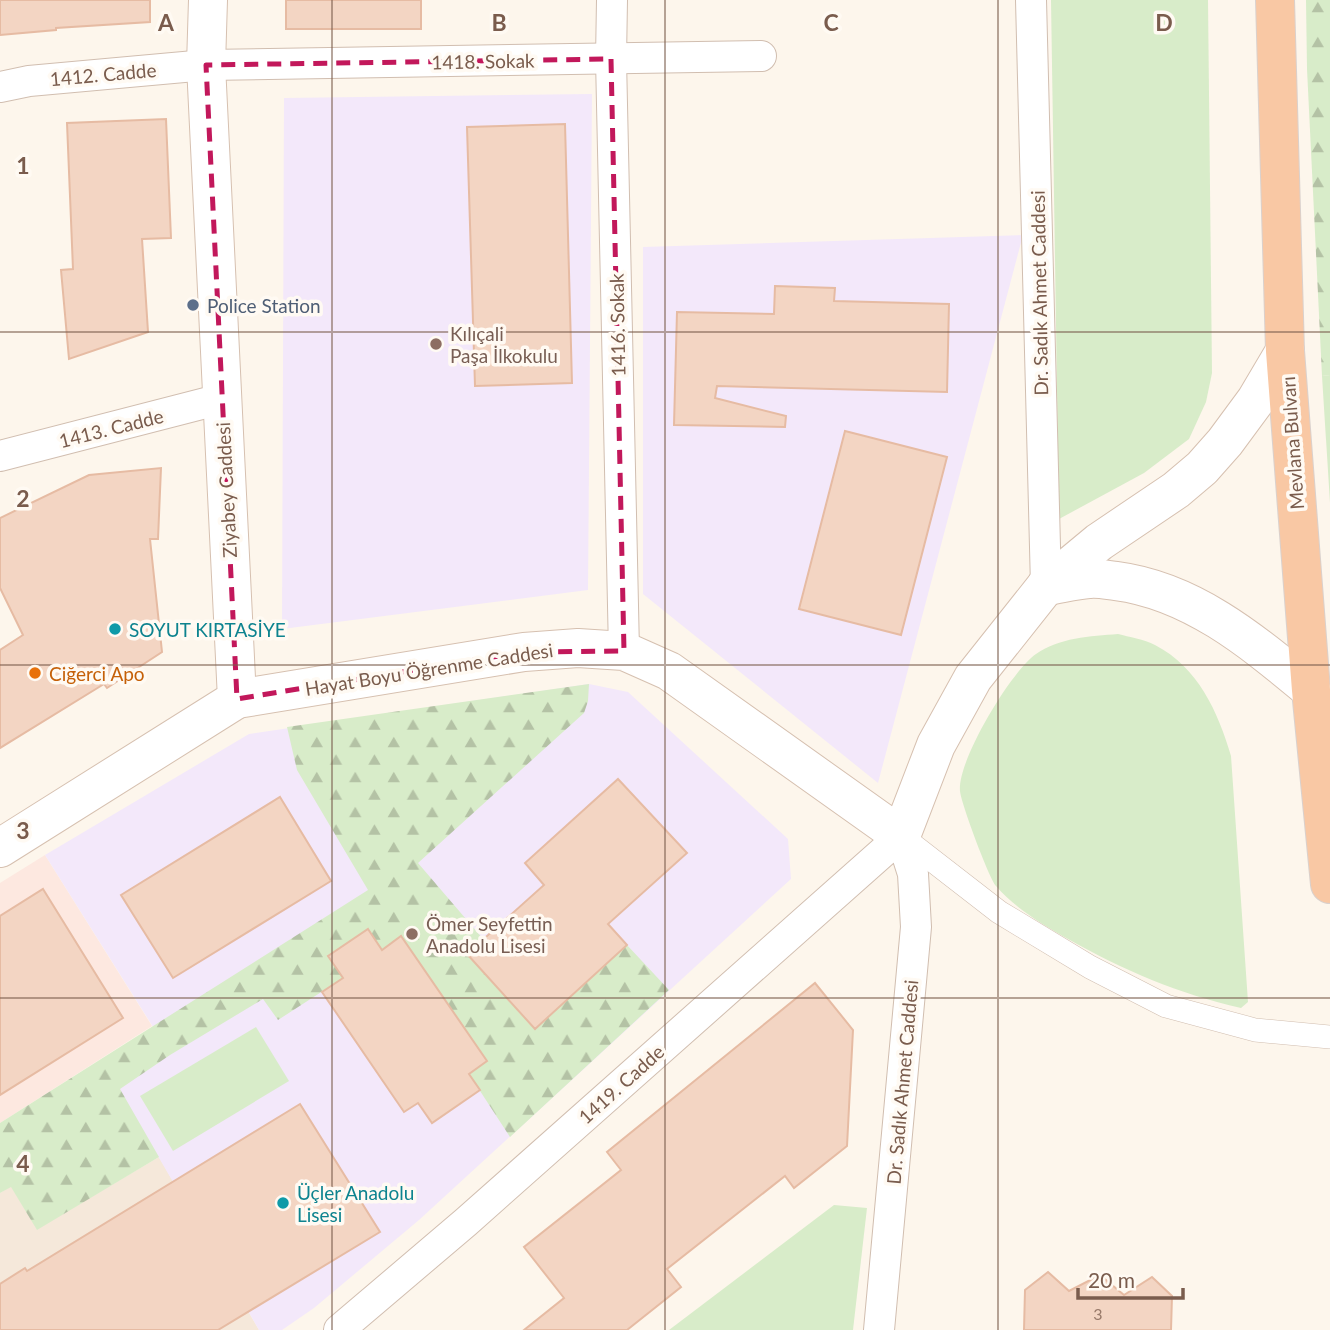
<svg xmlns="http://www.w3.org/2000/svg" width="1330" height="1330" viewBox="0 0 1330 1330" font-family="Lato,sans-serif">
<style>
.residential{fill:#f5e8da}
.commercial{fill:#fde8e0}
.education{fill:#f3e8fa}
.green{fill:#d8ecc9}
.forest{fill:url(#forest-firs)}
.building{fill:#f3d5c3;stroke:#e6bba3;stroke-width:2}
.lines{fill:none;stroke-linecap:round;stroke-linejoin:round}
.pedestrian-casing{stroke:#d1beb0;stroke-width:24}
.minor-casing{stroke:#d1beb0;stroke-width:32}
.secondary-casing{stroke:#d6c0b0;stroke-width:40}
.trunk-casing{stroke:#dad1cd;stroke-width:40}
.pedestrian{stroke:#fff;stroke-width:23}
.minor{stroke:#fff;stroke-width:30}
.secondary{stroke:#fff;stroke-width:38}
.trunk{stroke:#f9c8a4;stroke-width:38}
.marked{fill:none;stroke:#c2185b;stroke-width:5;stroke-dasharray:14 9;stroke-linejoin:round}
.grid{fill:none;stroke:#7a5c4d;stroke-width:2;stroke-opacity:0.55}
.service-dot{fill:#5c6f8a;stroke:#fffaf3;stroke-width:2.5}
.education-dot{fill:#8d6e63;stroke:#fffaf3;stroke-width:2.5}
.culture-dot{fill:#0f9aa8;stroke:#fffaf3;stroke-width:2.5}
.food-dot{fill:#e8710a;stroke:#fffaf3;stroke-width:2.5}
.labels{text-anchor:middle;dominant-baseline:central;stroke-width:7;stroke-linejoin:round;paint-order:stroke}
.number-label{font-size:16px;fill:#987a6a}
.street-label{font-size:19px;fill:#7a5c4d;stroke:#fffaf3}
.service-label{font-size:19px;fill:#4e5e75;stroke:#fffaf3;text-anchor:start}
.education-label{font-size:19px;fill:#785e54;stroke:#fffaf3;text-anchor:start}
.culture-label{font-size:19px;fill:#0d838f;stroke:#fffaf3;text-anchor:start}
.food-label{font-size:19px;fill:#c56008;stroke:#fffaf3;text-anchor:start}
.grid-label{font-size:23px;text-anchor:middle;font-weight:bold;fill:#7a5c4d;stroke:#fffaf3;stroke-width:7;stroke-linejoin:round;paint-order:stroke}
</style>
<defs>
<pattern id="forest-firs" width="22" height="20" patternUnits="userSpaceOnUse" patternTransform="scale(1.75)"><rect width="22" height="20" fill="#d8ecc9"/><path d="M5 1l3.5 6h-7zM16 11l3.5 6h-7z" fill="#b4c2a5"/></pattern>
</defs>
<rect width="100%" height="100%" fill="#fdf6ec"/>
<path class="residential" d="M159 1157 259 1330H0V1193L11 1186 37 1229Z"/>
<path class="commercial" d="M45 855 152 1026 0 1123V883Z"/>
<g class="education">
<path d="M592 94 588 590 282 629 284 98Z"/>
<path d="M1023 235 878 783 643 594V247Z"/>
<path d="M589 684 628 692 788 839 791 879 419 1220 314 1308 282 1330H259L119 1089 170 1054 45 855 249 734Z"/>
</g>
<g class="green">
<path d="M1051 0H1208L1212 373 1206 402 1189 439 1144 473 1059 519Z"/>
<path d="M1330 375V503L1322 376Z"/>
<path d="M1118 634C1129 637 1144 639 1155 645 1198 667 1218 712 1231 756L1248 1002 1241 1008C1179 994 1123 970 1068 939 1042 924 1016 909 996 886 989 878 961 803 960 791 957 761 1011 671 1036 654 1058 638 1091 636 1118 634Z"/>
<path d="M256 1027 289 1081 173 1151 140 1096Z"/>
<path d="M834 1205 867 1208 853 1330H669Z"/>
</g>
<g class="forest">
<path d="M1306 0H1330V375L1322 376 1307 69Z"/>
<path d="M589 684 588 701 584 713 418 863 484 940 535 1028 627 945 669 990 510 1137 469 1074 487 1061 401 936 382 950 368 929 328 956 343 978 278 1020 263 999 170 1055 120 1089 159 1157 37 1230 11 1187 0 1193V1123L368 890 297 770 287 727Z"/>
</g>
<g class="building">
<path d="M0 0H150V22L56 28V30L0 35Z"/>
<rect x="286" y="0" width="135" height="29"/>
<path d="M166 119 171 238 142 239 148 332 69 359 61 270 73 269 67 123Z"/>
<path d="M565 124 572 383 475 386 467 127Z"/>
<path d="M775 286 835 288 834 301 949 304 947 392 717 386 715 398 786 416 785 427 674 425 677 312 774 314Z"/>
<path d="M845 431 947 457 901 635 799 609Z"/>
<path d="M161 468 158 539H150L162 652 107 688 104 684 0 748V650L23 635 0 588V518L89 475Z"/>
<path d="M618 779 687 853 608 924 627 945 535 1029 467 954 544 885 525 863Z"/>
<path d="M280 797 331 881 173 978 121 895Z"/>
<path d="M43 889 123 1018 0 1095V916Z"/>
<path d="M368 929 382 950 401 936 487 1061 469 1074 480 1090 432 1123 418 1103 404 1112 322 992 343 978 328 956Z"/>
<path d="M815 983 853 1030 847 1146 794 1188 785 1176 667 1269 681 1287 627 1330H524L564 1298 524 1247 621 1170 607 1152Z"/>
<path d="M300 1104 380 1232 218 1330H0V1284L25 1268 27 1271Z"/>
<path d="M1048 1272 1069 1291 1100 1275 1124 1295 1152 1277 1172 1296 1171 1330H1024L1025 1290Z"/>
</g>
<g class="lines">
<defs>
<path id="pedestrian" d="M901 836 999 912 1090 967 1166 1006 1255 1030 1330 1037"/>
<g id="minor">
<path d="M612 0 611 59 624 651"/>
<path d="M1031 0 1046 586"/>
<path d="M0 87 29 81 206 65 761 56"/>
<path d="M0 456 221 399"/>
<path d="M339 1330 466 1222 901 836 913 874 916 927 879 1330"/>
</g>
<g id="secondary">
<path d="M1046 586C1060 584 1075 580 1089 579 1098 578 1107 580 1116 581 1193 591 1253 642 1311 690"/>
<path d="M237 699 524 652 578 648 624 651 669 671 901 836 936 745 973 678 1046 586 1099 542 1176 490 1202 468 1225 442 1256 400 1285 351"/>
<path d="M0 848 237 699 206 65 208 0"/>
</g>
<path id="trunk" d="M1275 0 1285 351 1311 690 1330 884"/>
</defs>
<use href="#pedestrian" class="pedestrian-casing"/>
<use href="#minor" class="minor-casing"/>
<use href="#secondary" class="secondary-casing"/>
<use href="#trunk" class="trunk-casing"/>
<use href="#pedestrian" class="pedestrian"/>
<use href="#minor" class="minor"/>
<use href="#secondary" class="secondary"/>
<use href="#trunk" class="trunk"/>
</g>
<path class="marked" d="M611 59 624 651 524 652 237 699 206 65Z"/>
<path class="grid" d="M332 0V1330M665 0V1330M998 0V1330M0 332H1330M0 665H1330M0 998H1330"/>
<circle class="service-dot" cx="193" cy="305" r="7"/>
<g class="education-dot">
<circle cx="436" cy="344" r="7"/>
<circle cx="412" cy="934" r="7"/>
</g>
<g class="culture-dot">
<circle cx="115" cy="629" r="7"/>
<circle cx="283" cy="1203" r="7"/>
</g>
<circle class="food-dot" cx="35" cy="673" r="7"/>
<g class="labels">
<g class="number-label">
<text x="1098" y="1313">3</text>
</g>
<g class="street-label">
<text transform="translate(483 61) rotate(-1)">1418. Sokak</text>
<text transform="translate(103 74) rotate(-5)">1412. Cadde</text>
<text transform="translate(1039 293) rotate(-91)">Dr. Sadık Ahmet Caddesi</text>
<text transform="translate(617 325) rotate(-91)">1416. Sokak</text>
<text transform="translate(111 428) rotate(-14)">1413. Cadde</text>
<text transform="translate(1292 443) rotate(-94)">Mevlana Bulvarı</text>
<text transform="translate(226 490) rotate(-93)">Ziyabey Caddesi</text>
<text transform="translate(429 669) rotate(-9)">Hayat Boyu Öğrenme Caddesi</text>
<text transform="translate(902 1082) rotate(-85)">Dr. Sadık Ahmet Caddesi</text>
<text transform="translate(621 1084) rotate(-42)">1419. Cadde</text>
</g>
<g class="service-label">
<text x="207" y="305">Police Station</text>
</g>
<g class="education-label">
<text x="450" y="333">Kılıçali<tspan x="450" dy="22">Paşa İlkokulu</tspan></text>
<text x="426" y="923">Ömer Seyfettin<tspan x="426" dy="22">Anadolu Lisesi</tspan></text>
</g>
<g class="culture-label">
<text x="129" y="629">SOYUT KIRTASİYE</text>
<text x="297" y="1192">Üçler Anadolu<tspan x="297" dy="22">Lisesi</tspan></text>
</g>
<g class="food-label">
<text x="49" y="673">Ciğerci Apo</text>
</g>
</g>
<g class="grid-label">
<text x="166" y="31">A</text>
<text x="499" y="31">B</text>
<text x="831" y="31">C</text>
<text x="1164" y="31">D</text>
<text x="23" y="174">1</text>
<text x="23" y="507">2</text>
<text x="23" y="839">3</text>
<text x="23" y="1172">4</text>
</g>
<path d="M1078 1288v10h105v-10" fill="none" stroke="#7a5c4d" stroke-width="3.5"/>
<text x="1088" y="1288" font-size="21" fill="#7a5c4d" stroke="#fffaf3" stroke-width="5" paint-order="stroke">20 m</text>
</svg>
